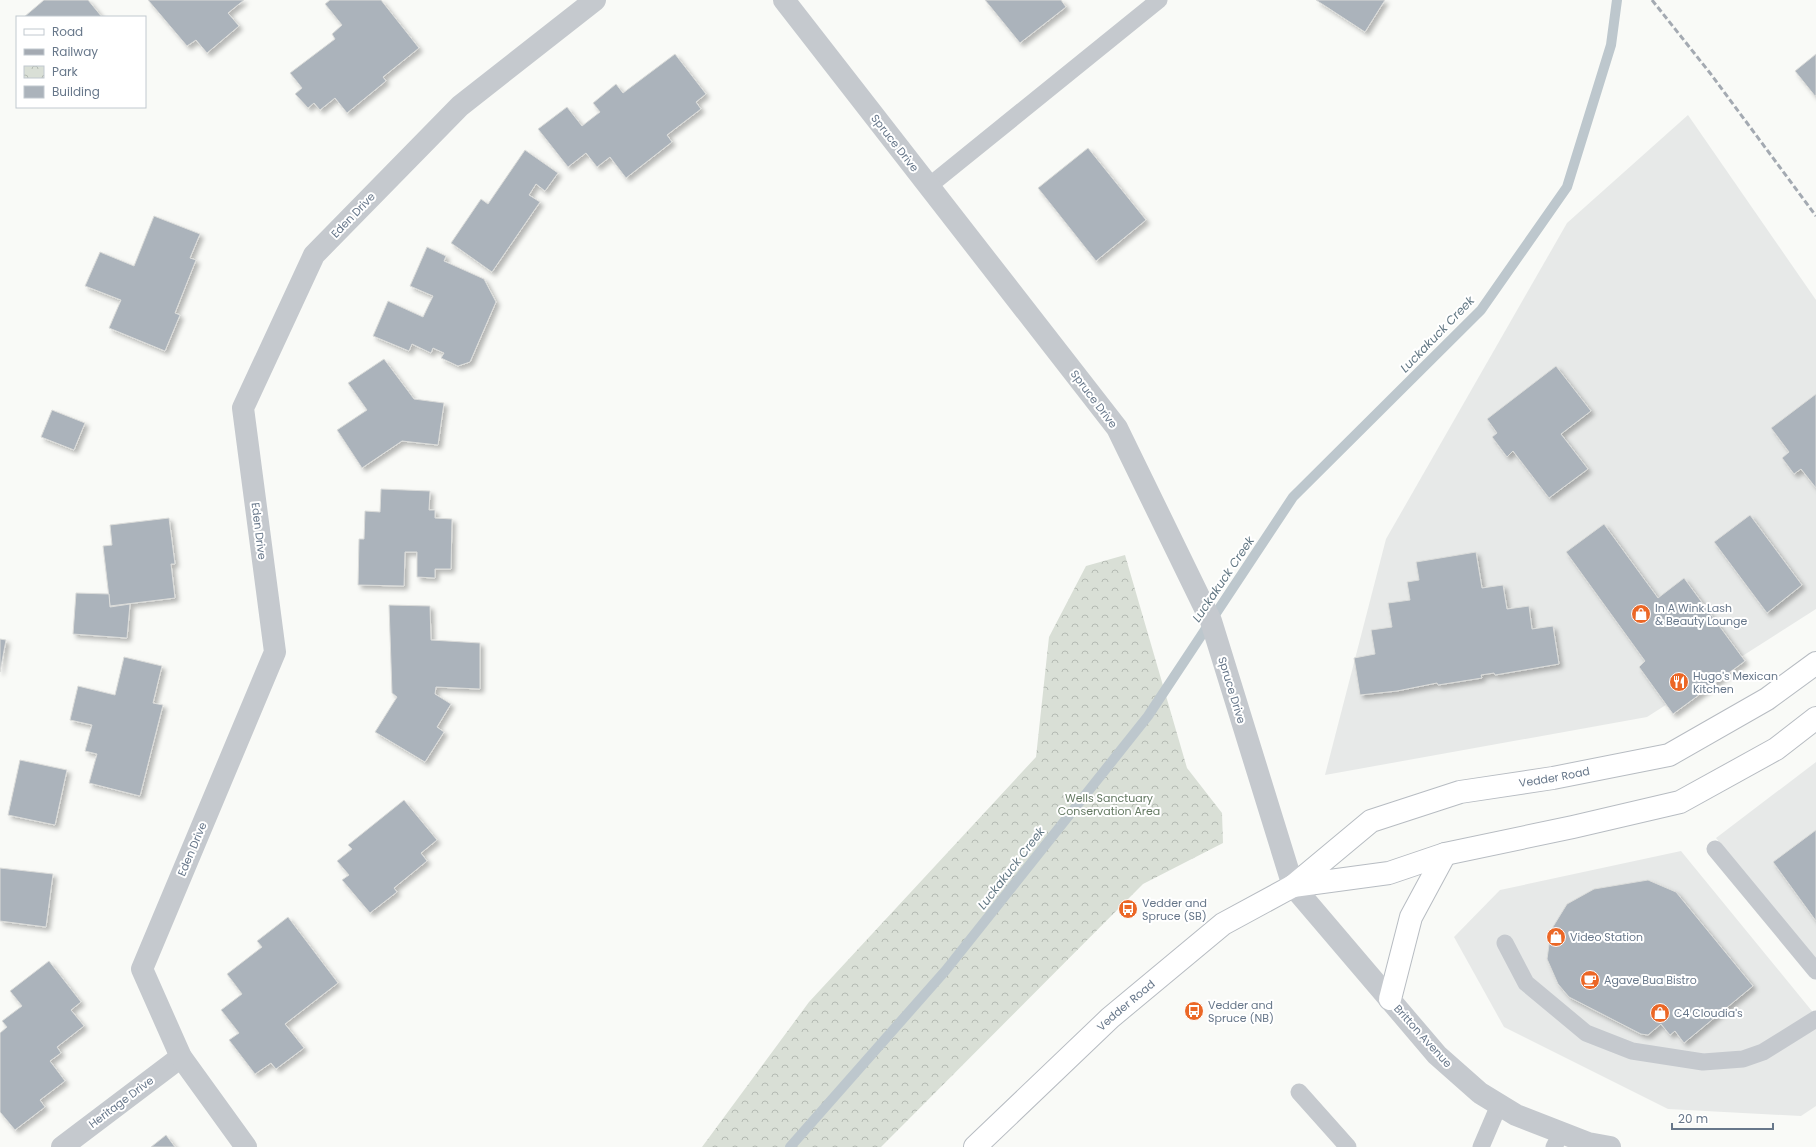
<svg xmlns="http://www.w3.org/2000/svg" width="1816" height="1147" viewBox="0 0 1816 1147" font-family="Poppins,sans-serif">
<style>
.built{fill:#e7e9e8}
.park{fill:url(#park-crowns)}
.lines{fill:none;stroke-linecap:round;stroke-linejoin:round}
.stream{stroke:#bdc7cd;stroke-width:10}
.building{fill:#abb3bb;stroke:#dbdcda;filter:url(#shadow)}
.secondary-casing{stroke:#b7bcc2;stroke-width:24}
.lane{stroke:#c5c9ce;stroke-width:17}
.street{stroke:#c5c9ce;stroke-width:22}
.secondary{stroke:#fff;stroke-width:22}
.rail{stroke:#a4aab2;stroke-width:3;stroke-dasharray:6 3;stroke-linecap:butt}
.labels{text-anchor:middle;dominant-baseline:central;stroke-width:4;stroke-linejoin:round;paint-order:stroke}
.street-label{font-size:11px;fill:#67778a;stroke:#fff}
.poi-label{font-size:11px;fill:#67778a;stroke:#fff;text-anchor:start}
.park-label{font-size:11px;fill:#657a63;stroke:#fff}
.water-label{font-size:12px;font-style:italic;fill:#637884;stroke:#fff}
</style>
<defs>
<pattern id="park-crowns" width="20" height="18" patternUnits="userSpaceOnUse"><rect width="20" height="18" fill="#d9dfd6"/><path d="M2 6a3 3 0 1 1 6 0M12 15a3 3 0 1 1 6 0" fill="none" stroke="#b4bab3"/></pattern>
<filter id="shadow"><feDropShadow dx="3.5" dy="3.5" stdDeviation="2" flood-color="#0004"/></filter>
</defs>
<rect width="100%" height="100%" fill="#f9faf7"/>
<g class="built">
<path d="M1688 115 1816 300V609L1647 717 1325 775 1386 539 1567 223Z"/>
<path d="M1816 762V966L1716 838Z"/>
<path d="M1681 851 1816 1016V1106L1801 1116 1668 1109 1504 1027 1454 937 1500 890Z"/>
</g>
<path class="park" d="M1125 555 1187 768 1222 813 1223 843 1143 884 881 1147H702L809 1002 1036 757 1049 637 1086 566Z"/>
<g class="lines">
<path class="stream" d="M790 1147 946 970 1148 716 1293 497 1481 310 1567 187 1611 45 1617 0"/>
</g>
<g class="building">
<path d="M44 0H88L102 17H24Z"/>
<path d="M148 0H244L228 13 239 26 207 53 196 40 187 46Z"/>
<path d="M330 0H381L419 48 383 77 386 81 347 113 335 98 320 110 314 103 308 108 295 94 302 88 290 73 335 39 332 34 342 25 325 4Z"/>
<path d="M985 0H1061L1066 7 1020 43Z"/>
<path d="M1316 0H1385L1365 32Z"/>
<path d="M675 54 706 94 696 102 701 109 667 135 672 142 626 178 610 157 597 167 586 153 568 167 538 129 567 107 582 126 600 112 593 103 616 84 623 93Z"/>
<path d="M1816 54V95L1815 96 1795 71Z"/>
<path d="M1088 148 1146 220 1096 261 1038 188Z"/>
<path d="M525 150 558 173 545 191 536 184 529 195 540 202 492 272 451 243 481 199 488 204Z"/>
<path d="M154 216 200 234 190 258 196 260 175 313 180 315 165 351 109 328 121 300 85 286 100 252 134 266Z"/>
<path d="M427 247 446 256 444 261 484 279 496 302 470 362 458 366 441 358 444 353 433 348 431 353 412 344 409 351 373 336 388 301 423 317 433 296 410 286Z"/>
<path d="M384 359 414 399 444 403 438 445 402 441 362 468 337 430 367 410 348 383Z"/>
<path d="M1556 366 1591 411 1561 434 1588 469 1549 498 1513 451 1507 457 1492 437 1497 433 1487 419Z"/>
<path d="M1816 394V488L1801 469 1794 474 1782 458 1789 452 1771 428Z"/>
<path d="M52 410 85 423 74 450 41 437Z"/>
<path d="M381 489 430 491 429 510H435V518L452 519 451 569H435V578L417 577V552H405L404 586 358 585 359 539H364L365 511 380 512Z"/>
<path d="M1750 515 1802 585 1767 613 1714 542Z"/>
<path d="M169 518 175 564H171L175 598 110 606 103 546 112 545 110 525Z"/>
<path d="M1604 524 1658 598 1684 578 1745 661 1673 714 1639 667 1645 661 1566 552Z"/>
<path d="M1476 552 1482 588 1503 585 1507 609 1529 606 1532 629 1553 626 1559 664 1495 675 1494 673 1481 675 1482 678 1438 685 1437 683 1397 691 1360 695 1354 658 1375 654 1371 630 1392 627 1388 603 1410 600 1407 582 1419 580 1416 562Z"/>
<path d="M76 593 109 594 110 607 130 604 127 638 73 634Z"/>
<path d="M389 605 430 606 431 640 480 643V689L436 687 435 694 451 704 437 727 444 732 425 762 375 732 397 697 392 693Z"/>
<path d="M0 639 6 640 0 672Z"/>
<path d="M124 657 162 666 153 703 163 705 140 796 89 783 97 754 85 751 92 725 70 720 78 686 115 695Z"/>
<path d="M20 760 67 770 55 825 8 815Z"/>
<path d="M404 800 437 840 421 853 427 861 394 888 397 892 370 913 342 880 349 875 337 861 352 849 348 845Z"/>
<path d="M1816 830V921L1773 862Z"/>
<path d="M0 868 53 874 46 927 0 921Z"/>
<path d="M1648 880 1676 892 1753 986 1684 1043 1675 1031 1670 1035 1661 1024 1648 1035 1641 1034 1569 997 1558 984 1547 959 1551 930 1567 904 1594 889Z"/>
<path d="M288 917 338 983 285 1024 304 1048 276 1069 271 1063 255 1074 229 1040 239 1033 221 1010 242 994 227 974 262 947 257 941Z"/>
<path d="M49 961 81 1002 71 1010 84 1026 57 1047 61 1053 50 1061 65 1081 40 1100 45 1107 15 1130 0 1112V1033L7 1027 2 1021 22 1006 10 991Z"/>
<path d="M166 1135 175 1147H151Z"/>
</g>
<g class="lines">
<defs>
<g id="secondary">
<path d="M1293 886 1389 873 1445 854 1573 827 1680 802 1776 749 1816 718"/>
<path d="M1390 999 1411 917 1445 854"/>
<path id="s1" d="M975 1147 1110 1018 1223 924 1293 886 1371 821 1460 792 1553 778 1669 755 1767 699 1816 663"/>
</g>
</defs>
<use href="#secondary" class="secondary-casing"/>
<g class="lane">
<path d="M929 186 1159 0"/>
<path d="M1715 849 1816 971"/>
<path d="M1505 943 1526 983 1586 1033 1632 1051 1703 1062 1743 1059 1763 1052 1816 1019"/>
<path d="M1299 1092 1348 1147"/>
<path d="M1481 1147 1499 1105"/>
<path d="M1554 1147 1561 1133"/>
</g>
<g class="street">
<path d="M784 0 1117 428 1211 621 1293 886 1437 1055 1480 1093 1516 1115 1588 1143 1610 1147"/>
<path d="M62 1147 181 1057"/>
<path d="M246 1147 181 1057 142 969 275 652 243 408 314 255 460 106 595 0"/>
</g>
<use href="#secondary" class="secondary"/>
<path class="rail" d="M1652 0 1710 73 1816 216"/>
</g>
<defs>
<symbol id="shop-disc" viewBox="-11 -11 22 22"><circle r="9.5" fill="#eb6726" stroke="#fff"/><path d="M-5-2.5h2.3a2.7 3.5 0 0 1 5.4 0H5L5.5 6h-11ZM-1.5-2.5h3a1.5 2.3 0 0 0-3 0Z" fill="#fff"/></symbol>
<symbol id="restaurant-disc" viewBox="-11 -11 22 22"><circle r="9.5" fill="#eb6726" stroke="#fff"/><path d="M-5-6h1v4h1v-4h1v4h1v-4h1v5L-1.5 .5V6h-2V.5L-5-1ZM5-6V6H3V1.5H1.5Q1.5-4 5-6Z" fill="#fff"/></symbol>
<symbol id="bus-disc" viewBox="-11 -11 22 22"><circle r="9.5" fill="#eb6726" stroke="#fff"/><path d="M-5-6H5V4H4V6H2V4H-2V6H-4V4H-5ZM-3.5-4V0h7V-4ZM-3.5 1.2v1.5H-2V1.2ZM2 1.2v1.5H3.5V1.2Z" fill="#fff"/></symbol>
<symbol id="cafe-disc" viewBox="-11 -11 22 22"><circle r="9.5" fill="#eb6726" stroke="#fff"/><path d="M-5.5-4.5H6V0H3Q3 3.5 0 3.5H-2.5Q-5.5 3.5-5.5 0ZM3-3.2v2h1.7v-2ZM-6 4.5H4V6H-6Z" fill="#fff"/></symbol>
</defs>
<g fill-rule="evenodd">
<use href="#shop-disc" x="1630" y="603" width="22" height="22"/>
<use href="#restaurant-disc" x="1668" y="671" width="22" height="22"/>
<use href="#bus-disc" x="1117" y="898" width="22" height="22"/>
<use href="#shop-disc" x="1545" y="926" width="22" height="22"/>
<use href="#cafe-disc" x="1579" y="969" width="22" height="22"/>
<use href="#bus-disc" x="1183" y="1000" width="22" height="22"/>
<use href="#shop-disc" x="1649" y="1002" width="22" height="22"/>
</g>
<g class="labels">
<g class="street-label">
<text transform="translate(895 143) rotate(52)">Spruce Drive</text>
<text transform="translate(353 215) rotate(-46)">Eden Drive</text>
<text transform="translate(1094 399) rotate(53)">Spruce Drive</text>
<text transform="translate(259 531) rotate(83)">Eden Drive</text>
<text transform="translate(1232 690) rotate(73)">Spruce Drive</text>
<text stroke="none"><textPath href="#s1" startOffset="704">Vedder Road</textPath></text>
<text transform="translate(192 849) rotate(-67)">Eden Drive</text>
<text stroke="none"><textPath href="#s1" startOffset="207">Vedder Road</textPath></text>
<text transform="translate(1423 1036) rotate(48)">Britton Avenue</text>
<text transform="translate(121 1102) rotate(-37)">Heritage Drive</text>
</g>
<g class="poi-label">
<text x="1655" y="608">In A Wink Lash<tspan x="1655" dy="13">&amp; Beauty Lounge</tspan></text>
<text x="1693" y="676">Hugo's Mexican<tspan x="1693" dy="13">Kitchen</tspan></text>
<text x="1142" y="903">Vedder and<tspan x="1142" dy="13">Spruce (SB)</tspan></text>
<text x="1570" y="937">Video Station</text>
<text x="1604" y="980">Agave Bua Bistro</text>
<text x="1208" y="1005">Vedder and<tspan x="1208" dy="13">Spruce (NB)</tspan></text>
<text x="1674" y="1013">C4 Cloudia's</text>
</g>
<g class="park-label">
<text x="1109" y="798">Wells Sanctuary<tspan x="1109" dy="13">Conservation Area</tspan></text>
</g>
<g class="water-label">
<text transform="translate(1437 334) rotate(-46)">Luckakuck Creek</text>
<text transform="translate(1223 579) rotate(-56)">Luckakuck Creek</text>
<text transform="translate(1011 868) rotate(-52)">Luckakuck Creek</text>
</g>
</g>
<rect x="16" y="16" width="130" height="92" fill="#ffffff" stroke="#c2c9d0"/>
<rect x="24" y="29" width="20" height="6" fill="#ffffff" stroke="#c2c9d0"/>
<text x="52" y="36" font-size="12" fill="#67778a">Road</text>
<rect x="24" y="49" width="20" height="6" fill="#a4aab2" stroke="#c2c9d0"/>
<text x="52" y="56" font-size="12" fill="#67778a">Railway</text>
<rect x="24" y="66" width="20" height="12" fill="url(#park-crowns)" stroke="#c2c9d0"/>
<text x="52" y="76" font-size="12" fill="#67778a">Park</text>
<rect x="24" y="86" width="20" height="12" fill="#abb3bb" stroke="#c2c9d0"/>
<text x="52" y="96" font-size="12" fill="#67778a">Building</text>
<path d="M1672 1123v6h101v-6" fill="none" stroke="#67778a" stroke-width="2"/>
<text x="1678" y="1123" font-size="12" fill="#67778a" stroke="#ffffff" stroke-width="3" paint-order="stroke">20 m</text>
</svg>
